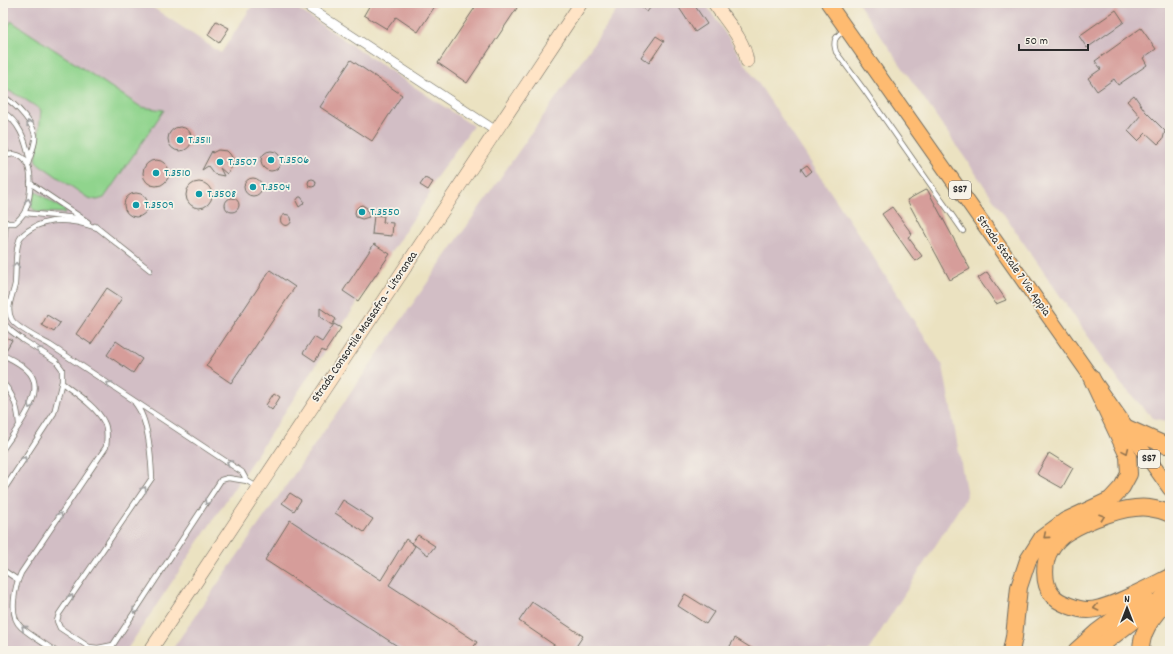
<svg xmlns="http://www.w3.org/2000/svg" width="1173" height="654" viewBox="0 0 1173 654" font-family="Dekko,sans-serif">
<style>
.industrial{fill:#d2bec5}
.green{fill:#90d48d;stroke:#5e805c}
.building{fill:#d69d9a}
.lines{fill:none;stroke-linecap:round;stroke-linejoin:round}
.lane-casing{stroke:#6e6b60;stroke-width:6}
.street-casing{stroke:#6e6b60;stroke-width:10}
.secondary-casing{stroke:#6e6b60;stroke-width:14}
.primary-casing{stroke:#6e6b60;stroke-width:16}
.highway-casing{stroke:#6e6b60;stroke-width:18}
.lane{stroke:#fff;stroke-width:4.5}
.street{stroke:#fff;stroke-width:9}
.secondary{stroke:#ffe4c6;stroke-width:13}
.primary{stroke:#febb71;stroke-width:14}
.highway{stroke:#febb71;stroke-width:16}
.oneway{stroke:#a0a0a0}
.oneway2{stroke:#94734e}
.culture-dot{fill:#0f9aa8;stroke:#f7f3e8;stroke-width:1.5}
.labels{text-anchor:middle;dominant-baseline:central;stroke-width:3.5;stroke-linejoin:round;paint-order:stroke}
.shield{fill:#f7f3e8;stroke:#686764;stroke-width:1}
.shield-label{font-size:11px;font-weight:bold;fill:#2b2b2b}
.culture-label{font-size:12px;fill:#0d838f;stroke:#f7f3e8;text-anchor:start}
.street-label{font-size:12px;fill:#2b2b2b;stroke:#f7f3e8}
</style>
<rect width="100%" height="100%" fill="#f7f3e8"/>
<filter id="ink" filterUnits="userSpaceOnUse"><feTurbulence type="fractalNoise" baseFrequency=".025" numOctaves="2"/><feDisplacementMap in="SourceGraphic" scale="8" xChannelSelector="R" yChannelSelector="G"/><feConvolveMatrix kernelMatrix="1 2 1 2 8 2 1 2 1" color-interpolation-filters="sRGB"/></filter>
<filter id="wash" filterUnits="userSpaceOnUse"><feTurbulence type="fractalNoise" baseFrequency=".012" numOctaves="4" result="noise"/><feDisplacementMap in="SourceGraphic" scale="16" xChannelSelector="R" yChannelSelector="G"/><feGaussianBlur stdDeviation="0.9" result="paint"/><feColorMatrix in="noise" values="0 0 0 0 0 0 0 0 0 0 0 0 0 0 0 0 0 1.4 0 .05"/><feComposite in="paint" operator="in"/></filter>
<g filter="url(#wash)">
<rect width="100%" height="100%" fill="#ebe2c1"/>
<g class="industrial">
<path d="M3 3H146L221 53 254 3H289L473 126 428 189 431 192 126 651H3Z"/>
<path d="M622 3H705L865 244 943 366 967 496 868 651H171Z"/>
<path d="M858 3H1170V422L1153 418 1121 384Z"/>
</g>
<g class="green">
<path d="M11 21 141 107 164 110 104 198 97 200 88 198 36 162 41 110 23 98 3 88V36Z"/>
<path d="M35 191 66 211 65 213 38 212 34 210 31 206Z"/>
</g>
<g id="blocks">
<g class="building">
<path d="M371 3H437L418 32 396 17 387 29 364 15Z"/>
<path d="M478 3H509L517 8 467 83 438 63Z"/>
<path d="M644 3H654L647 12 641 7Z"/>
<path d="M676 3H693L707 24 695 32Z"/>
<path d="M1116 10 1124 22 1087 48 1079 36Z"/>
<path d="M216 21 229 28 219 43 208 35Z"/>
<path d="M1141 28 1156 49 1143 58 1147 65 1118 85 1114 79 1097 91 1088 78 1101 69 1095 61Z"/>
<path d="M656 36 664 41 649 63 641 57Z"/>
<path d="M351 60 402 95 372 141 320 107Z"/>
<path d="M1134 95 1145 111 1165 131 1163 139 1158 144 1146 133 1138 141 1128 131 1140 116 1127 101Z"/>
<circle cx="180" cy="139" r="12"/>
<path d="M218 150 227 151 230 154 233 159 232 167 227 174 220 168 224 176 214 174 208 166 202 170 212 151V153Z"/>
<circle cx="271" cy="161" r="10"/>
<circle cx="156" cy="173" r="13"/>
<path d="M807 165 812 171 806 176 801 169Z"/>
<path d="M425 178 433 182 428 190 420 185Z"/>
<circle cx="253" cy="187" r="9"/>
<circle cx="312" cy="183" r="4"/>
<circle cx="199" cy="195" r="13"/>
<path d="M927 189 970 269 950 280 907 200Z"/>
<circle cx="136" cy="205" r="12"/>
<path d="M299 197H301L304 201 303 204 299 207 296 201Z"/>
<circle cx="232" cy="205" r="7"/>
<path d="M362 205 367 208 369 217 362 219 356 217 355 213 356 209 359 206Z"/>
<path d="M892 207 912 234 908 237 922 256 915 261 882 214Z"/>
<circle cx="286" cy="220" r="5.5"/>
<path d="M374 215 384 216 383 222 393 223 392 236 372 234Z"/>
<path d="M374 244 390 254 358 301 343 291Z"/>
<path d="M270 270 295 287 231 383 206 366Z"/>
<path d="M987 272 1006 300 996 304 978 278Z"/>
<path d="M107 288 122 298 91 344 76 334Z"/>
<path d="M320 308 336 319 332 325 320 317Z"/>
<path d="M47 315 60 323 54 332 42 325Z"/>
<path d="M334 324 341 328 325 352 322 350 315 361 303 353 314 337 322 342Z"/>
<path d="M3 336 12 340 5 352 3 351Z"/>
<path d="M116 341 142 359 133 373 107 355Z"/>
<path d="M274 393 280 397 272 410 266 405Z"/>
<path d="M1049 453 1073 468 1062 488 1037 474Z"/>
<path d="M290 493 301 500 294 511 282 503Z"/>
<path d="M343 500 373 519 364 532 335 513Z"/>
<path d="M290 520 381 580 406 539 415 546 403 565H402L389 585 477 642 471 651H405L265 560Z"/>
<path d="M418 535 435 546 428 555 412 543Z"/>
<path d="M685 594 714 612 706 624 678 606Z"/>
<path d="M532 602 583 636 573 651H563L519 621Z"/>
<path d="M735 638 756 651H727Z"/>
</g>
</g>
</g>
<g filter="url(#ink)">
<use href="#blocks" fill-opacity="0" stroke="#6e6b60" stroke-width="1"/>
<g class="lines">
<defs>
<g id="lane">
<path d="M845 29C836 37 832 39 836 52L865 91 963 231"/>
<path d="M3 96C15 104 37 125 35 140 34 148 30 156 28 164"/>
<path d="M3 112C19 122 25 139 29 157"/>
<path d="M3 141 7 155"/>
<path d="M3 158C7 155 12 153 17 155 36 160 31 197 25 211 23 216 19 219 15 223H8L3 221"/>
<path d="M30 183 88 222"/>
<path d="M25 213 77 218 82 221"/>
<path d="M95 226 150 270"/>
<path d="M97 228C75 220 49 216 29 230 25 233 20 236 19 241 15 251 16 273 15 284 13 295 5 309 12 320 17 328 41 340 50 345L242 472 247 481 257 487"/>
<path d="M3 252 6 222"/>
<path d="M3 322 11 331 23 340 56 361 62 369V381L54 413 3 491"/>
<path d="M3 355C11 359 20 363 27 370 50 391 15 430 3 449"/>
<path d="M3 383C14 395 18 408 19 424"/>
<path d="M3 570 18 580"/>
<path d="M113 645 98 648 89 647 60 628 57 621 59 614 152 478C151 457 149 420 135 403"/>
<path d="M55 651C44 643 31 636 21 627 8 616 15 586 21 573L106 447C107 439 108 429 104 422 97 407 75 393 62 383"/>
<path d="M109 651 221 480 228 478 247 481"/>
</g>
<path id="street" d="M302 3 496 131"/>
<g id="secondary">
<path d="M714 3C726 21 744 39 747 61"/>
<path d="M150 651 581 3"/>
</g>
<path id="primary" d="M828 3 1170 489"/>
<g id="highway">
<path d="M1127 428 1165 445 1170 444"/>
<path d="M1170 514C1164 511 1156 509 1149 508 1127 505 1087 520 1068 532 1062 535 1054 543 1051 549 1043 561 1043 584 1052 595 1058 603 1078 610 1088 610 1108 610 1151 586 1170 577"/>
<path d="M1011 651 1014 637 1019 587 1028 560 1042 538 1065 521 1110 500 1122 487 1129 474 1128 456 1091 377"/>
<path d="M1076 651 1097 632 1145 596"/>
<path d="M1094 651 1170 592"/>
<path d="M1141 651C1141 632 1151 619 1163 605"/>
</g>
</defs>
<use href="#lane" class="lane-casing"/>
<use href="#street" class="street-casing"/>
<use href="#secondary" class="secondary-casing"/>
<use href="#primary" class="primary-casing"/>
<use href="#highway" class="highway-casing"/>
<use href="#lane" class="lane"/>
<use href="#street" class="street"/>
<use href="#secondary" class="secondary"/>
<use href="#primary" class="primary"/>
<use href="#highway" class="highway"/>
</g>
<defs><path id="oneway-chevron" d="M-2-3.5L2.5 0L-2 3.5" fill="none" stroke-width="1.6" stroke-linecap="round" stroke-linejoin="round"/></defs>
<g class="oneway">
<use href="#oneway-chevron" transform="translate(29 123) rotate(-122)"/>
<use href="#oneway-chevron" transform="translate(28 201) rotate(-79)"/>
<use href="#oneway-chevron" transform="translate(16 265) rotate(-85)"/>
<use href="#oneway-chevron" transform="translate(39 350) rotate(-149)"/>
<use href="#oneway-chevron" transform="translate(109 384) rotate(-147)"/>
<use href="#oneway-chevron" transform="translate(30 406) rotate(116)"/>
<use href="#oneway-chevron" transform="translate(24 459) rotate(-57)"/>
<use href="#oneway-chevron" transform="translate(229 463) rotate(-147)"/>
<use href="#oneway-chevron" transform="translate(144 489) rotate(-56)"/>
<use href="#oneway-chevron" transform="translate(207 502) rotate(123)"/>
<use href="#oneway-chevron" transform="translate(60 515) rotate(-56)"/>
<use href="#oneway-chevron" transform="translate(71 597) rotate(-56)"/>
<use href="#oneway-chevron" transform="translate(135 611) rotate(123)"/>
<use href="#oneway-chevron" transform="translate(24 628) rotate(-139)"/>
</g>
<g class="oneway2">
<use href="#oneway-chevron" transform="translate(1126 451) rotate(66)"/>
<use href="#oneway-chevron" transform="translate(1102 517) rotate(-19)"/>
<use href="#oneway-chevron" transform="translate(1046 536) rotate(140)"/>
<use href="#oneway-chevron" transform="translate(1096 608) rotate(167)"/>
</g>
</g>
<g class="culture-dot">
<circle cx="180" cy="140" r="4"/>
<circle cx="271" cy="160" r="4"/>
<circle cx="220" cy="162" r="4"/>
<circle cx="156" cy="173" r="4"/>
<circle cx="253" cy="187" r="4"/>
<circle cx="199" cy="194" r="4"/>
<circle cx="136" cy="205" r="4"/>
<circle cx="362" cy="212" r="4"/>
</g>
<g class="labels">
<g class="shield">
<rect x="949" y="181" width="22" height="18" rx="3"/>
<rect x="1138" y="450" width="22" height="18" rx="3"/>
</g>
<g class="shield-label">
<text x="960" y="190">SS7</text>
<text x="1149" y="459">SS7</text>
</g>
<g class="culture-label">
<text x="188" y="140">T.3511</text>
<text x="279" y="160">T.3506</text>
<text x="228" y="162">T.3507</text>
<text x="164" y="173">T.3510</text>
<text x="261" y="187">T.3504</text>
<text x="207" y="194">T.3508</text>
<text x="144" y="205">T.3509</text>
<text x="370" y="212">T.3550</text>
</g>
<g class="street-label">
<text transform="translate(1013 266) rotate(55)">Strada Statale 7 Via Appia</text>
<text transform="translate(365 327) rotate(-56)">Strada Consortile Massafra - Litoranea</text>
</g>
</g>
<rect width="1173" height="654" fill="none" stroke="#f7f3e8" stroke-width="16"/>
<g transform="translate(1127 608)" stroke="#f7f3e8" stroke-width="3" paint-order="stroke">
<path d="M0-3L7 15L0 10L-7 15Z" fill="#2b2b2b"/>
<text y="-6" font-size="11" font-weight="bold" text-anchor="middle" fill="#2b2b2b">N</text>
</g>
<path d="M1019 44v6h69v-6" fill="none" stroke="#2b2b2b" stroke-width="2"/>
<text x="1025" y="44" font-size="12" fill="#2b2b2b" stroke="#f7f3e8" stroke-width="3" paint-order="stroke">50 m</text>
</svg>
